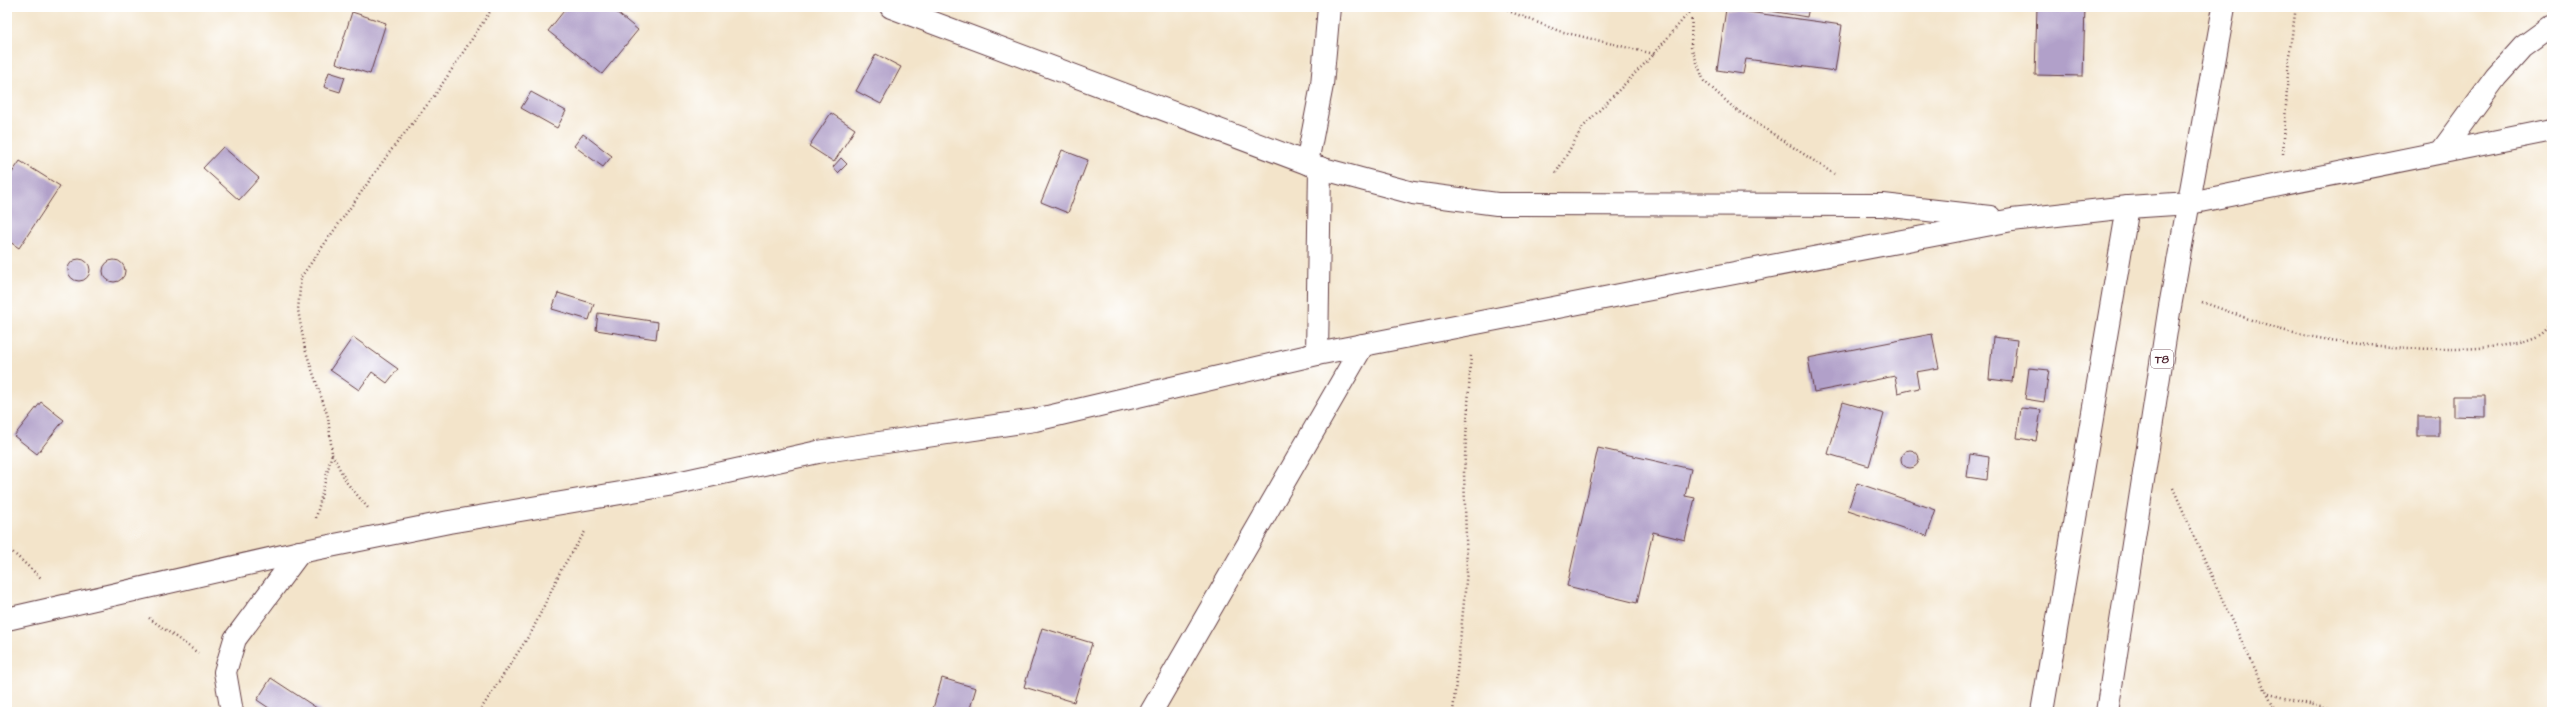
<svg xmlns="http://www.w3.org/2000/svg" width="2559" height="719" viewBox="0 0 2559 719" font-family="'Architects Daughter',sans-serif">
<style>
.building{fill:#b1a0c9}
.lines{fill:none;stroke-linecap:round;stroke-linejoin:round}
.street-casing{stroke:#633d43;stroke-width:24}
.primary-casing{stroke:#633d43;stroke-width:24}
.path{stroke:#633d43;stroke-width:2.5;stroke-dasharray:1 3;stroke-linecap:butt}
.street{stroke:#fff;stroke-width:22}
.primary{stroke:#fff;stroke-width:22}
.labels{text-anchor:middle;dominant-baseline:central;stroke-width:3;stroke-linejoin:round;paint-order:stroke}
.shield{fill:#fff;stroke:#80626b;stroke-width:1}
.shield-label{font-size:11px;font-weight:bold;fill:#4a1f2b}
</style>
<rect width="100%" height="100%" fill="#fff"/>
<filter id="ink" filterUnits="userSpaceOnUse"><feTurbulence type="fractalNoise" baseFrequency=".025" numOctaves="2"/><feDisplacementMap in="SourceGraphic" scale="8" xChannelSelector="R" yChannelSelector="G"/><feConvolveMatrix kernelMatrix="1 2 1 2 8 2 1 2 1" color-interpolation-filters="sRGB"/></filter>
<filter id="wash" filterUnits="userSpaceOnUse"><feTurbulence type="fractalNoise" baseFrequency=".012" numOctaves="4" result="noise"/><feDisplacementMap in="SourceGraphic" scale="16" xChannelSelector="R" yChannelSelector="G"/><feGaussianBlur stdDeviation="0.9" result="paint"/><feColorMatrix in="noise" values="0 0 0 0 0 0 0 0 0 0 0 0 0 0 0 0 0 1.4 0 .05"/><feComposite in="paint" operator="in"/></filter>
<g filter="url(#wash)">
<rect width="100%" height="100%" fill="#f3e4ca"/>
<g id="blocks">
<g class="building">
<path d="M567 7H610L638 30 602 74 548 31Z"/>
<path d="M1745 7H1809L1807 17Z"/>
<path d="M2037 7H2085L2083 76 2035 75Z"/>
<path d="M1726 9 1842 25 1835 71 1746 59 1743 74 1717 70Z"/>
<path d="M352 12 386 23 370 74 336 63Z"/>
<path d="M876 54 901 67 881 104 856 91Z"/>
<path d="M329 72 345 77 340 92 324 87Z"/>
<path d="M531 92 566 111 557 128 521 108Z"/>
<path d="M831 113 855 129 834 162 809 146Z"/>
<path d="M583 134 612 156 603 167 574 146Z"/>
<path d="M223 147 259 178 239 200 203 168Z"/>
<path d="M1062 150 1088 160 1068 213 1041 202Z"/>
<path d="M841 158 847 164 838 173 833 167Z"/>
<path d="M20 161 60 186 19 248 7 240V180Z"/>
<circle cx="79" cy="270" r="11"/>
<circle cx="114" cy="271" r="11"/>
<path d="M558 293 594 304 589 320 552 309Z"/>
<path d="M598 313 658 322 656 339 596 330Z"/>
<path d="M1932 334 1939 368 1916 372 1919 388 1898 393 1895 376 1814 392 1808 358Z"/>
<path d="M353 337 398 369 387 383 372 372 359 390 330 370Z"/>
<path d="M1993 337 2017 340 2012 382 1989 379Z"/>
<path d="M2029 368 2049 370 2044 402 2025 399Z"/>
<path d="M2453 396H2485V417L2453 416Z"/>
<path d="M41 402 64 420 37 454 14 436Z"/>
<path d="M1843 402 1884 414 1869 466 1828 454Z"/>
<path d="M2021 408 2041 410 2036 441 2017 438Z"/>
<rect x="2418" y="416" width="21" height="20"/>
<path d="M1598 448 1691 469 1685 496 1695 498 1685 540 1653 532 1637 603 1567 586Z"/>
<circle cx="1910" cy="459" r="9"/>
<path d="M1970 454 1989 457 1987 480 1967 477Z"/>
<path d="M1857 483 1936 510 1927 536 1848 510Z"/>
<path d="M1042 628 1092 643 1074 702 1024 687Z"/>
<path d="M271 678 323 712H275L257 700Z"/>
<path d="M942 678 976 688 969 712H932Z"/>
</g>
</g>
</g>
<g filter="url(#ink)">
<use href="#blocks" fill-opacity="0" stroke="#633d43" stroke-width="1"/>
<g class="lines">
<defs>
<g id="street">
<path d="M891 7 1320 168 1413 193 1497 204 1883 205 1990 217"/>
<path d="M2441 152 2496 77 2523 47 2552 26"/>
<path d="M1307 163 1322 85 1329 7"/>
<path d="M1317 354 1320 168"/>
<path d="M7 619 300 552 449 522 668 485 818 452 1035 420 1317 354 1630 293 2012 220 2128 207 2190 203 2552 130"/>
<path d="M232 712 225 672 235 639 300 552"/>
<path d="M1151 712 1363 345"/>
<path d="M2042 712 2128 207"/>
</g>
<path id="primary" d="M2107 712 2169 312 2224 7"/>
</defs>
<use href="#street" class="street-casing"/>
<use href="#primary" class="primary-casing"/>
<g class="path">
<path d="M1505 7 1511 12 1559 31 1654 54"/>
<path d="M1692 7 1691 47 1704 81 1735 109 1834 174"/>
<path d="M2283 154 2289 56 2296 7"/>
<path d="M1556 173 1583 127 1654 54 1691 10"/>
<path d="M2202 302C2228 311 2255 322 2282 330 2338 346 2488 361 2539 335 2544 332 2548 326 2552 322"/>
<path d="M332 454 347 483 368 508"/>
<path d="M2173 488 2228 613 2276 712"/>
<path d="M316 518 332 453 328 417 305 349 298 310 301 277 389 153 435 95 493 7"/>
<path d="M7 547 42 579"/>
<path d="M149 618 198 653"/>
<path d="M2269 694 2340 712"/>
<path d="M479 712 532 631 561 570 586 530"/>
<path d="M1453 712 1467 571 1464 473 1471 354"/>
</g>
<use href="#street" class="street"/>
<use href="#primary" class="primary"/>
</g>
</g>
<g class="labels">
<rect class="shield" x="2151" y="350" width="22" height="18" rx="3"/>
<g class="shield-label">
<text x="2162" y="359">T8</text>
</g>
</g>
<rect width="2559" height="719" fill="none" stroke="#fff" stroke-width="24"/>
</svg>
